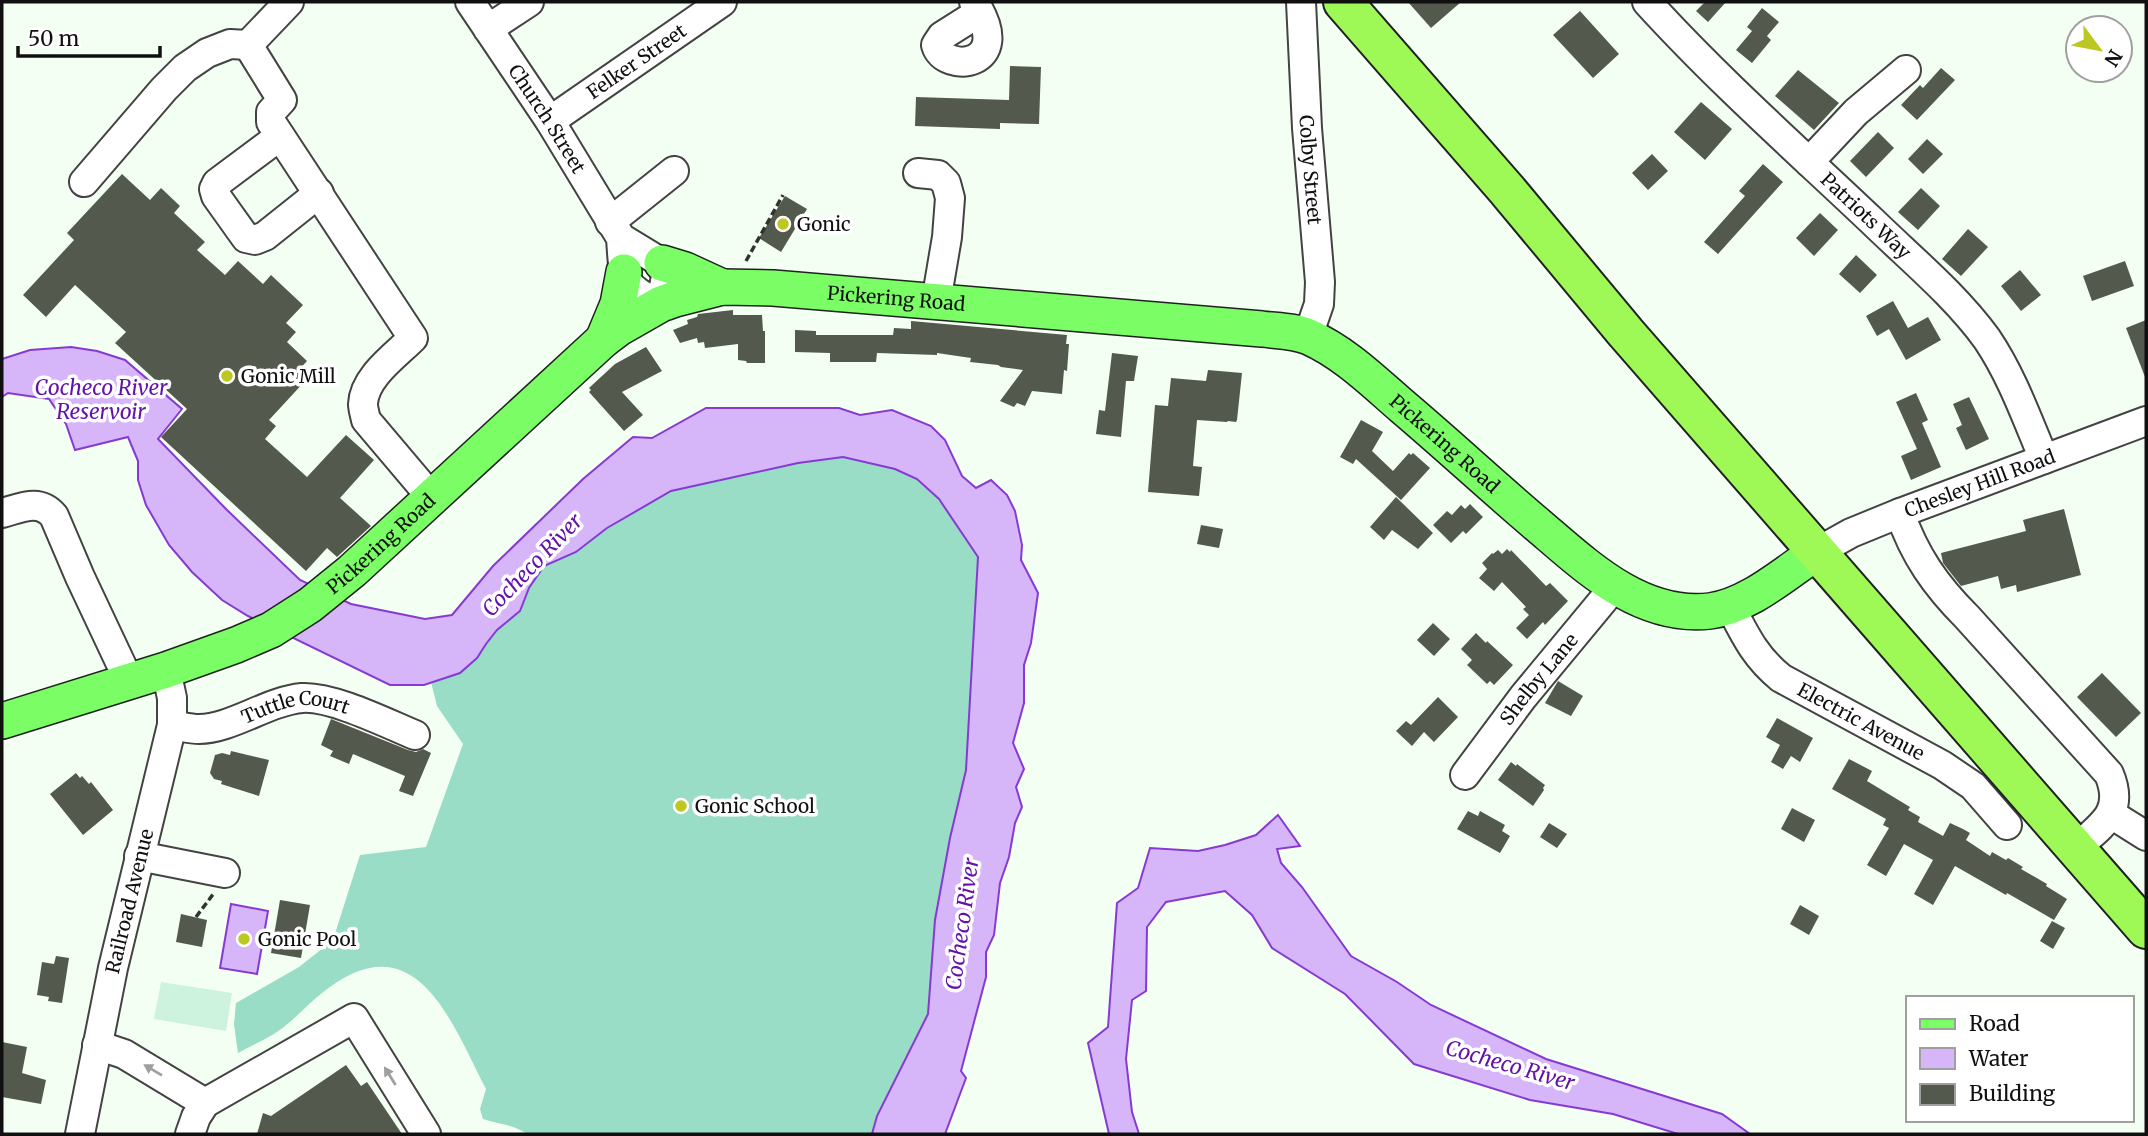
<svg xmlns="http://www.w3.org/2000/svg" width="2148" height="1136" viewBox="0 0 2148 1136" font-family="Merriweather,serif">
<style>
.forest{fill:#99ddc6}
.pitch{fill:#cdf3de}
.water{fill:#d6b6f9;stroke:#863ad3;stroke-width:2}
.building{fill:#53594c}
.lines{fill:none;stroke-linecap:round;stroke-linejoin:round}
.minor-casing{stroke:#434343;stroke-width:32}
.major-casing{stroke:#212121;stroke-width:38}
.highway-casing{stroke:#212121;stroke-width:42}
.path{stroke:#323232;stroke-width:3.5;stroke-dasharray:7 3.5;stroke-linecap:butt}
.minor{stroke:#fff;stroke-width:28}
.major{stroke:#7afd65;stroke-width:35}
.highway{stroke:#9ef957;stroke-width:38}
.oneway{fill:#9f9f9f}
.poi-dot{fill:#bdc721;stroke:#fff;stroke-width:2.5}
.labels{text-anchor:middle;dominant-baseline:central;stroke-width:7;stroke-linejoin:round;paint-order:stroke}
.street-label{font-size:19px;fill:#101010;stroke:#fff}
.poi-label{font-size:19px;fill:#101010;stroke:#fff;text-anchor:start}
.water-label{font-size:21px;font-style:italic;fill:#6413a8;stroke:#fff}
</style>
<rect width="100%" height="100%" fill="#f4fff3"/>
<path class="forest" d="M843 457 895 469 917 479 939 499 978 557 966 770 950 838 935 920 928 1014 877 1116 872 1134H527C515 1125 498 1124 483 1119L480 1109 486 1089C453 1026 418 923 330 987 314 998 300 1014 285 1026 272 1037 254 1044 238 1053L234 1024 236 1003 299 967 333 940 360 855 426 847 463 744 437 706 431 682 460 673 477 658 486 644 497 631 520 611 529 588 544 566 576 552 607 528 671 491 798 463Z"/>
<path class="pitch" d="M161 982 232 993 226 1031 154 1019Z"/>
<g class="water">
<path d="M71 347 97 351 125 360 182 409 158 439 226 509 300 580 351 604 425 619 452 615 493 566 583 479 633 437 652 438 706 408H839L860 415 892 410 931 426 945 440 962 476 976 488 991 480 1007 495 1015 511 1022 545 1021 560 1038 593 1031 643 1024 665V703L1013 743 1024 769 1016 787 1022 807 1015 823 1009 857 1000 883 994 935 986 952V977L961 1071 966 1078 945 1134H872L877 1116 928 1014 935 920 950 838 966 770 978 557 939 499 917 479 895 469 843 457 798 463 671 491 607 528 576 552 544 566 529 588 520 611 497 630 486 644 477 658 460 673 424 685H390L248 616 222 600 192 572 169 545 146 505 138 480V461L128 437 75 450 66 424 49 399 8 393 2 397V359L30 350Z"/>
<path d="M1278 815 1300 846 1277 849 1281 863 1302 887 1351 956 1397 982 1431 1005 1546 1059 1722 1114 1750 1134H1678L1613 1114 1530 1100 1414 1064 1345 994 1272 948 1252 915 1225 891 1166 902 1147 927 1146 991 1132 1000 1126 1059 1132 1112 1139 1134H1109L1088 1043 1108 1027 1117 903 1138 888 1150 848 1198 851 1225 845 1256 835Z"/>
<path d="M231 904 268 911 257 974 220 968Z"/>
</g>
<g class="building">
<path d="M1408 2H1461L1431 28Z"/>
<path d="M1705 2H1726L1708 22 1696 11Z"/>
<path d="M1762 8 1779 22 1767 36 1771 40 1752 63 1736 50 1752 31 1747 27Z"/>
<path d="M1580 11 1619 54 1593 78 1553 35Z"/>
<path d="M1010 66 1041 67 1039 124 1000 123V129L915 126 916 97 1009 100Z"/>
<path d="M1941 68 1955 80 1917 120 1901 105 1920 85 1923 88Z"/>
<path d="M1798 70 1839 103 1814 130 1775 96Z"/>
<path d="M1701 102 1732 129 1705 160 1674 132Z"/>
<path d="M1878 132 1894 148 1866 177 1850 161Z"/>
<path d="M1927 139 1943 154 1923 174 1908 159Z"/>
<path d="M1652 154 1668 171 1648 190 1632 173Z"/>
<path d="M1763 164 1783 182 1718 254 1704 242 1745 196 1739 191Z"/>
<path d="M122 174 150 200 161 188 180 206 174 213 205 242 197 250 225 275 238 261 263 284 271 275 303 305 286 323 296 332 287 342 307 361 297 372 306 380 269 420 276 426 265 439 307 477 346 435 374 460 340 498 371 526 337 557 327 548 306 571 161 437 187 409 115 343 126 332 75 285 46 317 23 295 74 240 67 233Z"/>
<path d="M1921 188 1940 206 1918 230 1898 212Z"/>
<path d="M785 196 807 209 781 252 759 238Z"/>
<path d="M1820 213 1838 230 1814 256 1796 238Z"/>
<path d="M1968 229 1988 247 1961 276 1942 259Z"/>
<path d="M1856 255 1877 275 1860 293 1839 274Z"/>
<path d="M2125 261 2134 286 2092 301 2083 276Z"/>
<path d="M2020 270 2041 295 2021 311 2001 286Z"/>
<path d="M1893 301 1908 328 1928 317 1941 340 1906 360 1889 329 1877 336 1866 316Z"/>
<path d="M733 310V315H762L763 331H765V363H747L746 361 738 360V344L705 348 704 342 698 343 697 338 680 343 673 330 688 324 687 320 697 317 698 314Z"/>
<path d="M2146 320V377H2145L2126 328Z"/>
<path d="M911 321 1067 335 1066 344H1069L1067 371 1064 370 1062 394 1032 391 1025 406 1017 403 1014 407 1000 401 1023 370 1001 367 998 365 970 362 971 358 937 353V355L877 353 876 362H830V353L795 352V330L816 331V335H893L894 328 911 329Z"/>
<path d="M646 347 662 371 622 392 643 415 624 431 589 392 591 390 589 388 615 364Z"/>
<path d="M1112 353 1138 356 1134 381H1126L1121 437 1096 434 1099 410 1105 411Z"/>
<path d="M1208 370 1242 373 1237 420 1236 422 1228 421 1227 422 1197 420 1193 466 1202 467 1199 496 1148 492 1155 405 1168 406 1171 378 1206 381Z"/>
<path d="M1916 393 1928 420 1922 423 1941 467 1911 480 1901 456 1917 449 1896 402Z"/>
<path d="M1969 397 1989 439 1966 450 1956 428 1962 425 1953 404Z"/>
<path d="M1361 420 1383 432 1372 451 1393 471 1409 453 1411 455 1413 453 1430 468 1401 500 1356 459 1353 464 1340 457Z"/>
<path d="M1396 497 1433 533 1418 549 1392 530 1384 540 1370 527Z"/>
<path d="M1470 504 1483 517 1466 534 1463 531 1451 543 1433 525 1447 511 1452 515 1461 505 1465 509Z"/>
<path d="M2064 509 2081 575 2017 592 2016 585 2001 589 1998 576 1961 586 1943 563 1941 553 2026 531 2023 520Z"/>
<path d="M1201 525 1223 529 1219 548 1197 544Z"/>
<path d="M1507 549 1510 552 1511 550 1546 586 1550 583 1568 601 1545 625 1543 622 1527 639 1516 628 1529 615 1523 609 1526 607 1502 582 1494 591 1479 578 1487 569 1482 563 1492 553 1493 554 1498 550 1502 554Z"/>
<path d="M1433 623 1450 639 1434 656 1417 640Z"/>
<path d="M1476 633 1486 643 1487 641 1513 665 1494 685 1490 681 1487 684 1467 665 1472 660 1461 649Z"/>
<path d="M2102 673 2141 713 2116 737 2077 697Z"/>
<path d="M1558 681 1583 696 1571 716 1545 703Z"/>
<path d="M1438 697 1458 717 1434 742 1424 732 1412 746 1396 731 1406 721 1411 725Z"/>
<path d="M1777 718 1813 738 1800 762 1791 756 1783 769 1771 762 1780 745 1766 737Z"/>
<path d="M331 719 408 750 416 752 423 749 431 753 413 796 399 791 405 776 353 754 349 764 330 756 333 751 321 745Z"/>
<path d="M231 751 269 760 259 796 221 784 222 781 214 779 210 773 215 755 222 753 230 755Z"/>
<path d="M1849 759 1872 771 1867 781 1910 807 1908 810 1920 817 1918 822 1943 836 1950 823 1963 829 1970 833 1966 840 1990 856 1992 852 2006 860 2008 858 2023 867 2021 869 2047 884 2046 886 2067 899 2054 920 2007 893 2006 895 1955 866 1933 905 1914 894 1933 860 1904 844 1886 876 1867 865 1889 828 1883 825 1886 819 1832 789Z"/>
<path d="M1511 762 1516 766 1517 764 1545 785 1543 788 1544 790 1533 806 1498 780Z"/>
<path d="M76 773 80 778 82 776 89 784 91 782 113 810 83 835 50 794Z"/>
<path d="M1792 808 1815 820 1804 842 1781 829Z"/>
<path d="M1468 811 1478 816 1480 811 1505 825 1502 831 1510 836 1500 853 1457 829Z"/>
<path d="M1549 823 1567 834 1557 848 1540 837Z"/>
<path d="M280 900 310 905 301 958 271 953Z"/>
<path d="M1800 905 1819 916 1809 935 1790 924Z"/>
<path d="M181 914 207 920 202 947 176 942Z"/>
<path d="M2052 921 2065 928 2053 949 2040 941Z"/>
<path d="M56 956 69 958 62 1003 48 1001 49 997 37 995 42 962 54 964Z"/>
<path d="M2 1042 27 1047 22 1073 46 1080 41 1104 2 1097Z"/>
<path d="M346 1065 361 1086 367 1082 402 1134H257L263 1113 271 1116Z"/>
</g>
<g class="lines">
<defs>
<g id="minor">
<path d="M289 2 248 45 282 100 271 112V122L413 338C396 355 364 377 363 404 363 409 365 415 366 420L432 498"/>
<path id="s1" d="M470 2 550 121 621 238 662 263 666 276 661 304C621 288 624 279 621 238"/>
<path d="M974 2C1017 68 944 74 936 45L942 36 980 12"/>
<path id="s2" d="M1301 2 1307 128 1320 282 1319 304 1308 336"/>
<path id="s3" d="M1647 2C1717 79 1796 149 1872 221 1911 259 1955 295 1987 339 2012 376 2027 419 2044 459"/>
<path d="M488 29 529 2"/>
<path id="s4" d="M550 121 722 2"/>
<path d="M280 136 217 183 214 189 216 196 246 238 255 240 265 236 319 193"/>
<path d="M1809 162 1856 112 1906 70"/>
<path d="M918 173 938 175 946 183 950 198 947 237 936 302"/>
<path d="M84 182 164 89 185 68 207 53 230 44 248 45"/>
<path d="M610 222 674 171"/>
<path d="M2 513C21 508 39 498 54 516L80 577 129 681"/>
<path d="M1900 513C1914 555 1936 586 1967 617L2109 774C2125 812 2102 825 2076 848"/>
<path id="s5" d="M1817 552 1851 533 1900 513 2146 421"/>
<path id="s6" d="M1730 606C1745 635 1755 657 1781 678L1942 765 1973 786 2007 825"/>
<path id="s7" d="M172 725C180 726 190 729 199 729 231 729 268 701 302 698 332 696 386 723 415 735"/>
<path id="s8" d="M1465 775 1523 697 1615 586"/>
<path d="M2111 814 2146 836"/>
<path d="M139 856 225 873"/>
<path d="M97 1045 124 1054 205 1103"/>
<path id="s9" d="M80 1134 113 968 172 725V698L166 670"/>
<path d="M190 1134 196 1117 205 1103 354 1018 426 1134"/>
</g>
<g id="major">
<path d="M662 263 685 270 722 287"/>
<path d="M603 340 618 304 624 272"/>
<path id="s10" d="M2 721 166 670 236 645 271 630 310 605 352 571 603 340 619 328 661 304 675 299 722 287 773 288 1262 329C1278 331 1295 331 1309 337 1345 353 1374 382 1403 407 1449 446 1493 487 1539 526 1587 567 1641 619 1710 611 1749 606 1785 573 1817 552"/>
</g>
<path id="highway" d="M1343 2 1507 190 1626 333 2146 929"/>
</defs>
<use href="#minor" class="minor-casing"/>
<use href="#major" class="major-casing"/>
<use href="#highway" class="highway-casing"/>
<g class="path">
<path d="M746 261 783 195"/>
<path d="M196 917 214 893"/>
</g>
<use href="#minor" class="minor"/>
<use href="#major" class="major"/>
<use href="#highway" class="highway"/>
</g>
<defs><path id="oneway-solid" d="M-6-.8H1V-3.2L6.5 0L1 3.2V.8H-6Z" transform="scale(1.75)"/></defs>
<g class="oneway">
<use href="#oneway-solid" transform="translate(153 1070) rotate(-149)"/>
<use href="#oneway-solid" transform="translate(390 1076) rotate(-122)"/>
</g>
<g class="poi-dot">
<circle cx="783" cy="224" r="7"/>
<circle cx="227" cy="376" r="7"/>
<circle cx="681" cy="806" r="7"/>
<circle cx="244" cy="939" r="7"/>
</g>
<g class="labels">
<g class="street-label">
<text stroke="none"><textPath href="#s4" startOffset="105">Felker Street</textPath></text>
<text stroke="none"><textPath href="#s1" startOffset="140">Church Street</textPath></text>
<text stroke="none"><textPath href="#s2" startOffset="168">Colby Street</textPath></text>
<text stroke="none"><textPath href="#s3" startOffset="306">Patriots Way</textPath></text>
<text stroke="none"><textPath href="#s10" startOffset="1032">Pickering Road</textPath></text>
<text stroke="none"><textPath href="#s10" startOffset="1620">Pickering Road</textPath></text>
<text stroke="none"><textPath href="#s5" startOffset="177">Chesley Hill Road</textPath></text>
<text stroke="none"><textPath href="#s10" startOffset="424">Pickering Road</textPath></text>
<text stroke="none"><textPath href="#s8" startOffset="121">Shelby Lane</textPath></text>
<text stroke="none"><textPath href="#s7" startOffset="128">Tuttle Court</textPath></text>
<text stroke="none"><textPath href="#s6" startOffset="180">Electric Avenue</textPath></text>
<text stroke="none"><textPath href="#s9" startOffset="238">Railroad Avenue</textPath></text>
</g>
<g class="poi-label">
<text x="797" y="224">Gonic</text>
<text x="241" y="376">Gonic Mill</text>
<text x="695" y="806">Gonic School</text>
<text x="258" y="939">Gonic Pool</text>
</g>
<g class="water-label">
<text x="101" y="387">Cocheco River<tspan x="101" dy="24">Reservoir</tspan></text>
<text transform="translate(532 565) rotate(-46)">Cocheco River</text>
<text transform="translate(962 924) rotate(-82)">Cocheco River</text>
<text transform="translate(1510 1065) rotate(16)">Cocheco River</text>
</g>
</g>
<rect width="2148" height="1136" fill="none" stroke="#101010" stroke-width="7"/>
<rect x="1906" y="996" width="228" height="126" fill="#ffffff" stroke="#9f9f9f" stroke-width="2"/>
<rect x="1920" y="1019" width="35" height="10" fill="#7afd65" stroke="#9f9f9f" stroke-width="2"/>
<text x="1969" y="1031" font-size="21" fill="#101010">Road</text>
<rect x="1920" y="1048" width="35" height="21" fill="#d6b6f9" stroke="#9f9f9f" stroke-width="2"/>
<text x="1969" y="1066" font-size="21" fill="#101010">Water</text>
<rect x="1920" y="1084" width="35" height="21" fill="#53594c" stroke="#9f9f9f" stroke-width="2"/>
<text x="1969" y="1101" font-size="21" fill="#101010">Building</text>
<g transform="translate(2099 49) rotate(122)"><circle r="33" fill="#ffffff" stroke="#9f9f9f" stroke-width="2"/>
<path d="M0-5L12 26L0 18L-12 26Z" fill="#bdc721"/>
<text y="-10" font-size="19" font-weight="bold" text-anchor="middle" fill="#101010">N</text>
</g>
<path d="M18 46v10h142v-10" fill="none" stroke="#101010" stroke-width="3.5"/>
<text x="28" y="46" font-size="21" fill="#101010" stroke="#ffffff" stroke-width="5" paint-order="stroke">50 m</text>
</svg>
